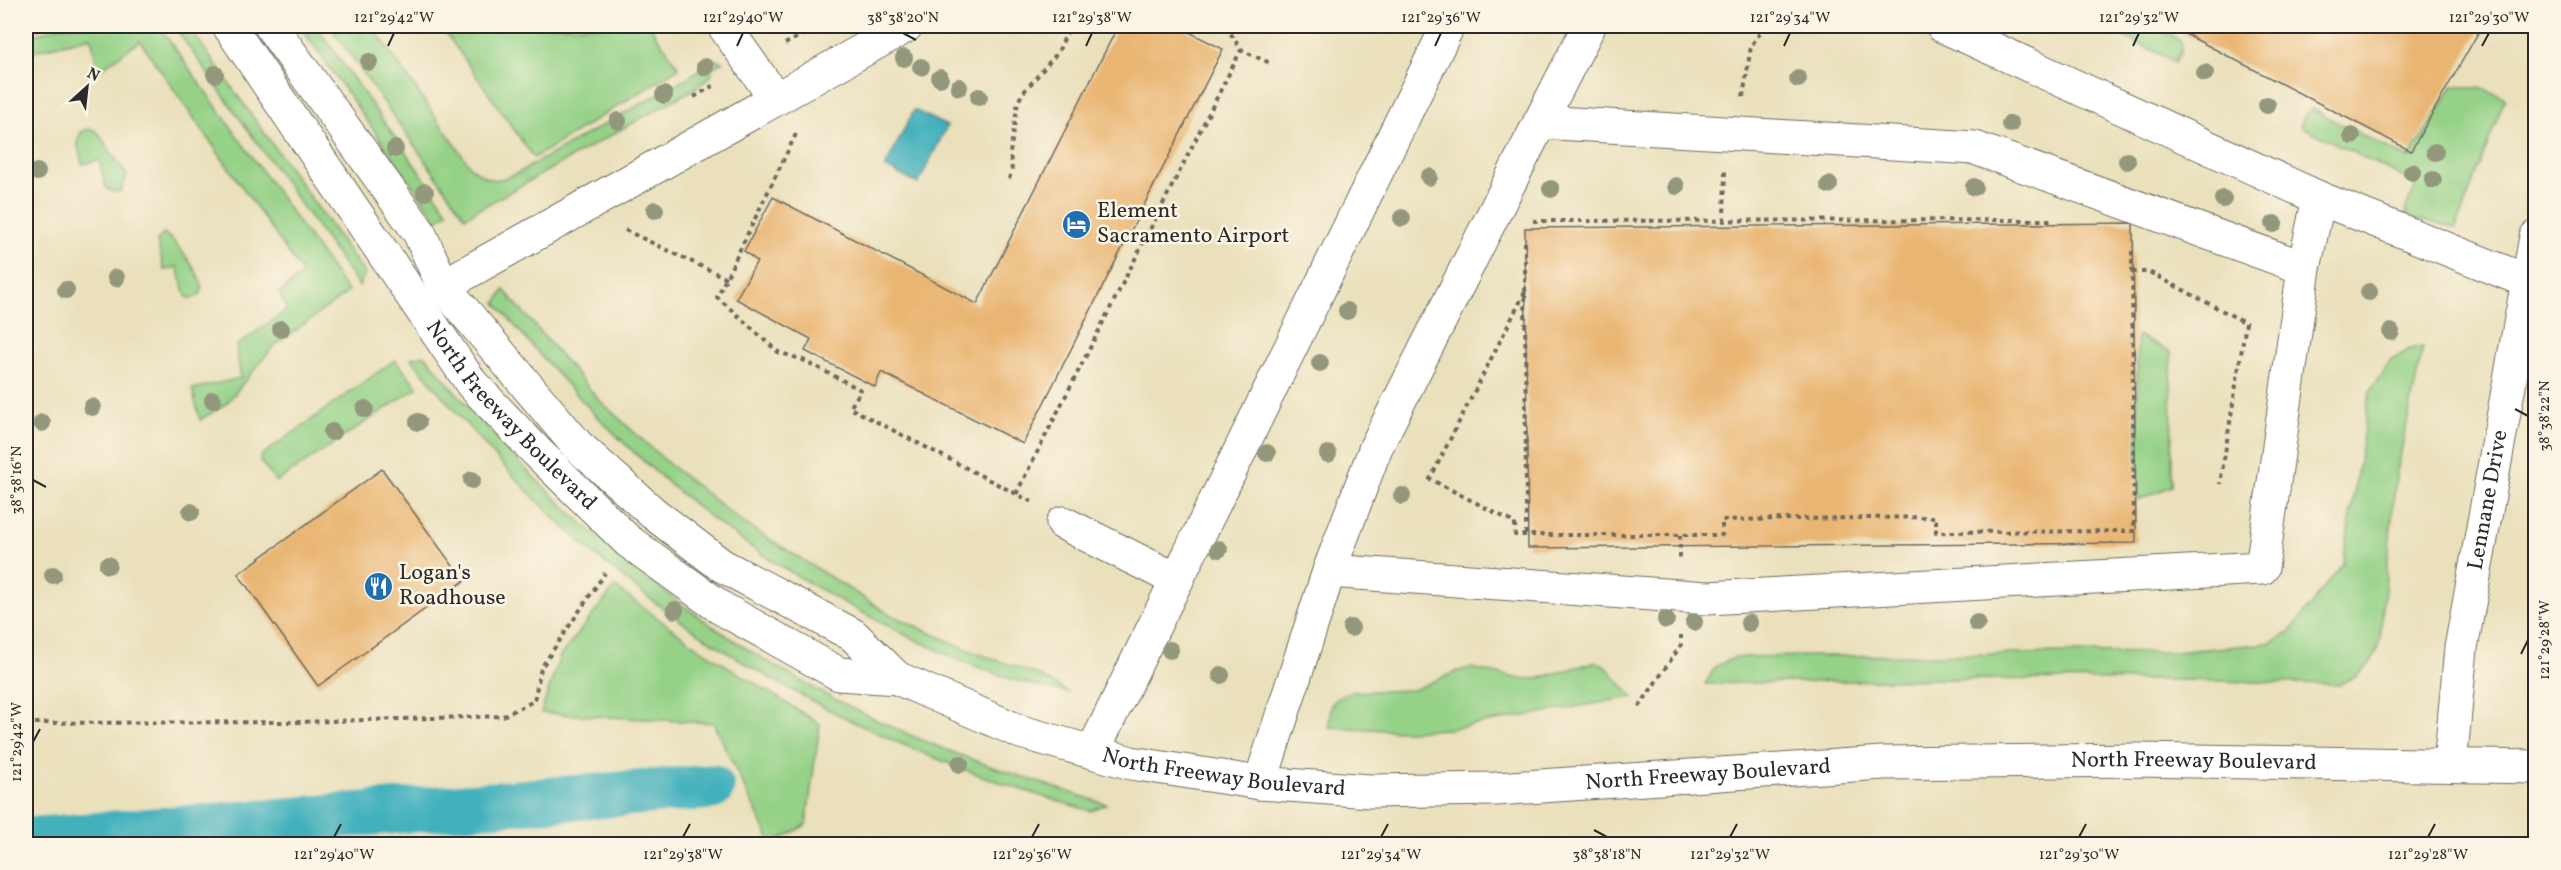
<svg xmlns="http://www.w3.org/2000/svg" width="2561" height="870" viewBox="0 0 2561 870" font-family="Vollkorn,serif">
<style>
.green{fill:#95d288;stroke:#607e5a;stroke-width:1.5}
.water{fill:#42b1bc;stroke:#366e74;stroke-width:1.5}
.lines{fill:none;stroke-linecap:round;stroke-linejoin:round}
.canal{stroke:#42b1bc;stroke-width:45}
.building{fill:#e9b572}
.minor-casing{stroke:#6e6a5e;stroke-width:35}
.path{stroke:#6e6a5e;stroke-width:4;stroke-dasharray:4.5 4.5;stroke-linecap:butt}
.minor{stroke:#fff;stroke-width:33}
.tree{fill:#93987c}
.ticks{fill:none;stroke:#2b2b2b;stroke-width:2}
.labels{text-anchor:middle;dominant-baseline:central;stroke-width:5;stroke-linejoin:round;paint-order:stroke}
.poi-label{font-size:22px;fill:#2b2b2b;stroke:#fcf5e5;text-anchor:start}
.street-label{font-size:22px;fill:#2b2b2b;stroke:#fcf5e5}
.neatline{fill:none;stroke:#2b2b2b;stroke-width:2}
.ticks-label{font-size:15px;text-anchor:middle;fill:#2b2b2b}
</style>
<rect width="100%" height="100%" fill="#fcf5e5"/>
<filter id="ink" filterUnits="userSpaceOnUse"><feTurbulence type="fractalNoise" baseFrequency=".0167" numOctaves="2"/><feDisplacementMap in="SourceGraphic" scale="12" xChannelSelector="R" yChannelSelector="G"/><feConvolveMatrix kernelMatrix="1 2 1 2 8 2 1 2 1" color-interpolation-filters="sRGB"/></filter>
<filter id="wash" filterUnits="userSpaceOnUse"><feTurbulence type="fractalNoise" baseFrequency=".008" numOctaves="4" result="noise"/><feDisplacementMap in="SourceGraphic" scale="24" xChannelSelector="R" yChannelSelector="G"/><feGaussianBlur stdDeviation="1.35" result="paint"/><feColorMatrix in="noise" values="0 0 0 0 0 0 0 0 0 0 0 0 0 0 0 0 0 1.4 0 .05"/><feComposite in="paint" operator="in"/></filter>
<g filter="url(#wash)">
<rect width="100%" height="100%" fill="#eae0bc"/>
<g class="green">
<path d="M60 26H159L348 292 273 347 226 404 200 420 192 389 241 378 236 346 287 310 279 293 303 274 140 41 101 69 97 64 91 37 26 53V38Z"/>
<path d="M174 26H188L365 274 359 286Z"/>
<path d="M300 26H316L448 212 437 220Z"/>
<path d="M330 26H372L470 166C487 182 497 183 518 173L687 78 714 59 722 62 712 68 711 76 697 87 465 217Z"/>
<path d="M441 26H650L679 68 534 158Z"/>
<path d="M2104 26H2151L2181 41V51L2175 62Z"/>
<path d="M2453 86 2484 89 2505 98 2456 228 2406 217 2405 210 2417 184 2300 126 2306 113 2312 109 2409 159Z"/>
<path d="M91 128 98 133 127 175 121 191 113 192 106 188 99 160 82 164 77 142 81 132Z"/>
<path d="M164 234C175 239 204 278 202 290 201 295 196 297 191 299L186 296 177 267 164 270 157 240Z"/>
<path d="M504 290 599 400 669 464 742 522 891 615 971 651 1038 675 1069 693C1005 682 947 656 890 627 847 605 804 581 763 555 660 487 574 398 496 303Z"/>
<path d="M2137 335 2171 352 2172 486 2138 500Z"/>
<path d="M2423 347 2396 476 2380 638C2375 663 2363 675 2339 684L2181 680 1942 679 1705 684 1716 666 1736 657 2174 652 2269 643 2289 633 2343 563 2370 391 2390 361 2410 349Z"/>
<path d="M425 355C560 524 721 656 922 740 982 765 1044 784 1106 804L1091 811C906 759 732 674 586 547 521 489 465 425 411 358Z"/>
<path d="M395 360 418 387 276 482 260 461 262 455Z"/>
<path d="M615 587 703 651 820 724 806 825 772 844 713 723 541 713 560 656Z"/>
<path d="M1595 662 1606 667 1633 697 1449 729 1405 731 1329 727 1331 705 1338 697 1349 692 1413 690 1458 671 1471 668 1520 679H1536Z"/>
</g>
<path class="water" d="M914 110 947 126 918 184 885 167Z"/>
<g class="lines">
<path class="canal" d="M26 840 712 787"/>
</g>
<g id="blocks">
<g class="building">
<path d="M1118 26H1187L1185 30 1223 49 1023 444 881 372 875 387 805 351 811 339 736 299 757 261 744 251 773 197 977 304Z"/>
<path d="M2170 26H2482L2411 151Z"/>
<path d="M2133 223 2136 543 1528 548 1525 228Z"/>
<path d="M382 469 464 581 318 686 238 574Z"/>
</g>
</g>
</g>
<g filter="url(#ink)">
<use href="#blocks" fill-opacity="0" stroke="#6e6a5e" stroke-width="1.5"/>
<g class="lines">
<defs>
<g id="minor">
<path id="s1" d="M229 26 472 384 536 451 628 541 721 608 839 674 897 678 1021 732 1131 763 1260 783 1370 791 1496 789 1883 763 2139 760 2536 767"/>
<path d="M271 26 419 232 443 286 577 445 653 513 721 565 853 635 897 678"/>
<path d="M724 26 775 98"/>
<path d="M1943 26 2319 198 2304 268"/>
<path d="M1540 122 1589 26"/>
<path d="M2319 198 2527 281"/>
<path d="M443 286 906 26"/>
<path d="M1063 523 1177 580"/>
<path d="M1093 751 1448 26"/>
<path id="s2" d="M2450 765 2461 648 2536 237"/>
<path d="M1260 783 1329 571 1376 447 1540 122 1975 148 2304 268 2262 568 1707 598 1329 571"/>
</g>
</defs>
<use href="#minor" class="minor-casing"/>
<g class="path">
<path d="M1226 26 1241 50 1270 63"/>
<path d="M26 33 51 26"/>
<path d="M785 44 818 26"/>
<path d="M694 97 716 84"/>
<path d="M1743 97 1751 46 1765 26"/>
<path d="M796 134 717 297 778 352 803 360 861 390 850 408 1032 502"/>
<path d="M1009 179 1012 171 1010 153 1018 102 1022 94 1058 52 1070 26"/>
<path d="M1533 221 2053 220"/>
<path d="M1724 221 1725 171"/>
<path d="M625 230 726 278"/>
<path d="M1525 242 1526 536"/>
<path d="M2132 272H2149L2246 323 2220 484"/>
<path d="M1525 292 1430 479 1515 523V535H1722V520L1936 517V532L2134 531 2132 247"/>
<path d="M1016 494 1241 50"/>
<path d="M1680 535V558"/>
<path d="M1639 707 1681 645V635"/>
<path d="M26 723 298 722 503 716 534 701 541 668 605 573"/>
</g>
<use href="#minor" class="minor"/>
</g>
<g class="tree">
<circle cx="904" cy="58" r="9"/>
<circle cx="369" cy="62" r="9"/>
<circle cx="705" cy="67" r="9"/>
<circle cx="921" cy="67" r="9"/>
<circle cx="2205" cy="73" r="9"/>
<circle cx="215" cy="74" r="9"/>
<circle cx="940" cy="78" r="9"/>
<circle cx="1798" cy="79" r="9"/>
<circle cx="959" cy="87" r="9"/>
<circle cx="664" cy="95" r="9"/>
<circle cx="979" cy="97" r="9"/>
<circle cx="2267" cy="105" r="9"/>
<circle cx="618" cy="121" r="9"/>
<circle cx="2010" cy="124" r="9"/>
<circle cx="2352" cy="136" r="9"/>
<circle cx="395" cy="149" r="9"/>
<circle cx="2435" cy="152" r="9"/>
<circle cx="2127" cy="161" r="9"/>
<circle cx="37" cy="172" r="9"/>
<circle cx="2412" cy="172" r="9"/>
<circle cx="1429" cy="177" r="9"/>
<circle cx="2433" cy="180" r="9"/>
<circle cx="1829" cy="185" r="9"/>
<circle cx="1676" cy="186" r="9"/>
<circle cx="1974" cy="187" r="9"/>
<circle cx="1551" cy="189" r="9"/>
<circle cx="425" cy="192" r="9"/>
<circle cx="2223" cy="199" r="9"/>
<circle cx="655" cy="210" r="9"/>
<circle cx="1402" cy="218" r="9"/>
<circle cx="2274" cy="224" r="9"/>
<circle cx="116" cy="278" r="9"/>
<circle cx="66" cy="290" r="9"/>
<circle cx="2369" cy="292" r="9"/>
<circle cx="1347" cy="311" r="9"/>
<circle cx="281" cy="329" r="9"/>
<circle cx="2391" cy="332" r="9"/>
<circle cx="1320" cy="363" r="9"/>
<circle cx="213" cy="400" r="9"/>
<circle cx="92" cy="407" r="9"/>
<circle cx="365" cy="409" r="9"/>
<circle cx="418" cy="422" r="9"/>
<circle cx="42" cy="423" r="9"/>
<circle cx="332" cy="432" r="9"/>
<circle cx="1267" cy="453" r="9"/>
<circle cx="1328" cy="454" r="9"/>
<circle cx="472" cy="480" r="9"/>
<circle cx="1402" cy="496" r="9"/>
<circle cx="191" cy="512" r="9"/>
<circle cx="1219" cy="549" r="9"/>
<circle cx="108" cy="565" r="9"/>
<circle cx="53" cy="575" r="9"/>
<circle cx="675" cy="610" r="9"/>
<circle cx="1666" cy="620" r="9"/>
<circle cx="1694" cy="622" r="9"/>
<circle cx="1749" cy="623" r="9"/>
<circle cx="1977" cy="623" r="9"/>
<circle cx="1351" cy="628" r="9"/>
<circle cx="1170" cy="650" r="9"/>
<circle cx="1221" cy="675" r="9"/>
<circle cx="960" cy="764" r="9"/>
</g>
</g>
<path class="ticks" d="M903 33 916 40M388 46 394 33M737 46 743 33M1086 46 1092 33M1435 46 1441 33M1784 46 1790 33M2133 46 2139 33M2482 46 2489 33M2515 409 2528 416M33 480 46 487M2521 654 2528 640M33 742 40 729M1594 830 1607 837M334 837 341 824M683 837 690 824M1032 837 1039 824M1381 837 1388 824M1730 837 1737 824M2079 837 2086 824M2428 837 2435 824"/>
<defs>
<symbol id="hotel-disc" viewBox="-11 -11 22 22"><circle r="9.5" fill="#1f6fb2" stroke="#fcf5e5"/><path d="M-6-4.5h1.5V1H6V5H4.5V3h-9V5H-6ZM-4 0a1.8 1.8 0 1 1 3.6 0ZM.5 0V-2.5h3Q6-2.5 6 0Z" fill="#fff"/></symbol>
<symbol id="restaurant-disc" viewBox="-11 -11 22 22"><circle r="9.5" fill="#1f6fb2" stroke="#fcf5e5"/><path d="M-5-6h1v4h1v-4h1v4h1v-4h1v5L-1.5 .5V6h-2V.5L-5-1ZM5-6V6H3V1.5H1.5Q1.5-4 5-6Z" fill="#fff"/></symbol>
</defs>
<g fill-rule="evenodd">
<use href="#hotel-disc" x="1060" y="208" width="33" height="33"/>
<use href="#restaurant-disc" x="362" y="570" width="33" height="33"/>
</g>
<g class="labels">
<g class="poi-label">
<text x="1097" y="211">Element<tspan x="1097" dy="25">Sacramento Airport</tspan></text>
<text x="399" y="573">Logan's<tspan x="399" dy="25">Roadhouse</tspan></text>
</g>
<g class="street-label">
<text stroke="none"><textPath href="#s1" startOffset="482">North Freeway Boulevard</textPath></text>
<text stroke="none"><textPath href="#s2" startOffset="268">Lennane Drive</textPath></text>
<text stroke="none"><textPath href="#s1" startOffset="2277">North Freeway Boulevard</textPath></text>
<text stroke="none"><textPath href="#s1" startOffset="1305">North Freeway Boulevard</textPath></text>
<text stroke="none"><textPath href="#s1" startOffset="1791">North Freeway Boulevard</textPath></text>
</g>
</g>
<rect width="2561" height="870" fill="none" stroke="#fcf5e5" stroke-width="66"/>
<g transform="translate(87 87) rotate(27)" stroke="#fcf5e5" stroke-width="4.5" paint-order="stroke">
<path d="M0-4.5L10 22L0 15L-10 22Z" fill="#2b2b2b"/>
<text y="-9" font-size="16" font-weight="bold" text-anchor="middle" fill="#2b2b2b">N</text>
</g>
<rect x="33" y="33" width="2495" height="804" class="neatline"/>
<g class="ticks-label">
<text x="394" y="22">121°29'42"W</text>
<text x="743" y="22">121°29'40"W</text>
<text x="903" y="22">38°38'20"N</text>
<text x="1092" y="22">121°29'38"W</text>
<text x="1441" y="22">121°29'36"W</text>
<text x="1790" y="22">121°29'34"W</text>
<text x="2139" y="22">121°29'32"W</text>
<text x="2489" y="22">121°29'30"W</text>
<text transform="translate(2544 416) rotate(-90)" y="5">38°38'22"N</text>
<text transform="translate(16 480) rotate(-90)" y="5">38°38'16"N</text>
<text transform="translate(2544 640) rotate(-90)" y="5">121°29'28"W</text>
<text transform="translate(16 742) rotate(-90)" y="5">121°29'42"W</text>
<text x="334" y="859">121°29'40"W</text>
<text x="683" y="859">121°29'38"W</text>
<text x="1032" y="859">121°29'36"W</text>
<text x="1381" y="859">121°29'34"W</text>
<text x="1607" y="859">38°38'18"N</text>
<text x="1730" y="859">121°29'32"W</text>
<text x="2079" y="859">121°29'30"W</text>
<text x="2428" y="859">121°29'28"W</text>
</g>
</svg>
